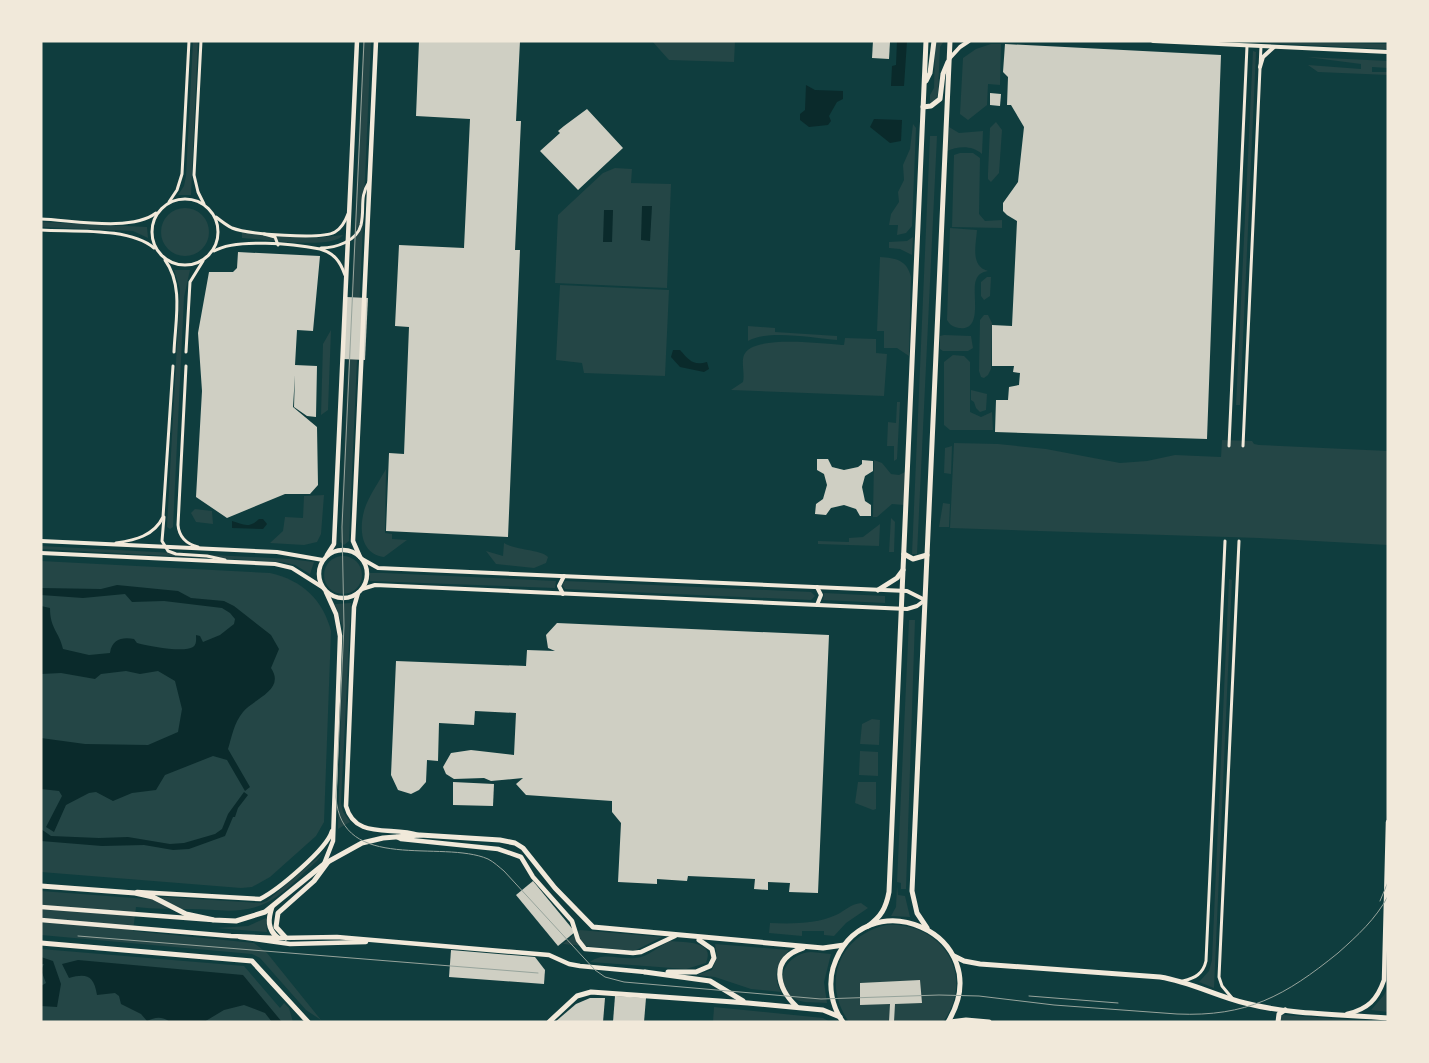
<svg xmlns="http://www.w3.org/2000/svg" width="1429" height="1063" viewBox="0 0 1429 1063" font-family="'Noto Sans',sans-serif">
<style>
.green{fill:#244646}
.water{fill:#0a2a2b}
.building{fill:#cfcfc3}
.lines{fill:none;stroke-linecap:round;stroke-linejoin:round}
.minor{stroke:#f1e9da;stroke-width:3}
.tertiary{stroke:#f1e9da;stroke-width:4}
.secondary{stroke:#f1e9da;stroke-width:4.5}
.primary{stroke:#f1e9da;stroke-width:5}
.tram{stroke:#97a49c;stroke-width:1}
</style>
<rect width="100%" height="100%" fill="#0f3d3e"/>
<g class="green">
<path d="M193 41H198L191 195H178L184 186 186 176Z"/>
<path d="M363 41H371L349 541 344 545 340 542Z"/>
<path d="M652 41H735L734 62 669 60Z"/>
<path d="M937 41H944L940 47 938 93 936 99 930 103V95L934 88 935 45Z"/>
<path d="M1263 41 1388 44V49L1267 43Z"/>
<path d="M991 44H1001L1000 85 988 84 987 105 968 120 960 114 963 58 976 49Z"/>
<path d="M1253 51 1256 52 1240 405H1236Z"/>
<path d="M1307 57 1388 61V68L1372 67V72H1388V75L1318 72 1308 65 1361 69V64Z"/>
<path d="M996 122 1002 130 999 173 991 182 988 179V173L990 128Z"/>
<path d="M913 124 916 128 912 226 906 233 897 235 898 225H889L891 214 899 202 898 192 904 180 903 165 910 149Z"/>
<path d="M949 127 959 133 983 131 982 154C972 145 958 146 947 151Z"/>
<path d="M930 136H937L917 554H912Z"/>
<path d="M960 153H973L980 158 979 214 985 221 1002 220V228L952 227 954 155Z"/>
<path d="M615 168 632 169 631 183 671 184 667 288 555 283 558 215 603 173Z"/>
<circle cx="185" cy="232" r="24"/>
<path d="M41 222 147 227 148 238 133 231 41 227Z"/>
<path d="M950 228 977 230C976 245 970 266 988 271 982 272 978 274 976 280 971 292 984 331 959 328 953 327 950 325 947 320Z"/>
<path d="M242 232 316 238 343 235C333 250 260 239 242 238Z"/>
<path d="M913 237 912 255 900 249 889 248V242L907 241Z"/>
<path d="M880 257C896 258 907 260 911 277L909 356 897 348H884V331H877Z"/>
<path d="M174 270H190L184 297 173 527 170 529 167 527 180 289Z"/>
<path d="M987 277H991L990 296 984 300 981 296V282Z"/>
<path d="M560 285 669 290 665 376 584 373 582 363 556 360Z"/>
<path d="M984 315H988L992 323 991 369 988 375 984 378 981 377 979 371 980 320Z"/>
<path d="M748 326 775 328V332L837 336V340C814 338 768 329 748 341Z"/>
<path d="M331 330 328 410 321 415 323 344Z"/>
<path d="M944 335 971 336 973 348 968 351H943L940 349V336Z"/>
<path d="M845 338 876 339V353L887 354 884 396 731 390 743 382C745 374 741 362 744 355 753 334 824 344 844 345Z"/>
<path d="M953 355 964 356 970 362V412L981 417 992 412 993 430H950L944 425V362Z"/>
<path d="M971 390 987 394 986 410 980 412 976 408 974 402 971 400Z"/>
<path d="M897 402H900L897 459 894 461V446H887L888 422 896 423Z"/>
<path d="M1222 440 1252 441 1254 444 1259 445 1388 451V545L1259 538 950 528 954 443 998 444 1046 449 1120 463 1147 461 1175 455 1221 457Z"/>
<path d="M952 446 951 474 944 473 945 448Z"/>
<path d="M874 460 882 463 891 474 899 475 905 472 904 505 892 504 877 517H873Z"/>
<path d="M386 469 385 533 392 534V539L407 540 384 557C361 554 359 530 364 511 368 497 379 482 386 469Z"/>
<path d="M324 495 321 534 317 542 304 545 270 543 283 531 285 517 303 518 304 496Z"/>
<path d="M943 503 950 504 949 527H939Z"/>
<path d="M195 509 212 511 213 524 196 522 191 513Z"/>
<path d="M891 518 895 522 894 552H889Z"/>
<path d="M880 524 879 546 818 544V541L849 542V538L863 537Z"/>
<path d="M504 543C515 550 543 550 548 557L546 563 534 568 496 564 486 551 503 556Z"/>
<path d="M41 546 290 559 314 562 310 574 295 565 282 562 41 549Z"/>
<circle cx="343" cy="575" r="19"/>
<path d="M41 561 270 573C302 580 323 600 331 631L324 822 316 836 270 877 252 887 241 888 41 872Z"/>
<path d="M370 573H384L556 581 555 588 370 581Z"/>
<path d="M1229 579 1232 580 1214 988 1199 982 1209 971 1212 960Z"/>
<path d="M565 581 811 592 815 596 811 600 565 589 562 585Z"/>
<path d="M824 593 885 596V603L823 600Z"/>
<path d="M351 603 341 803 343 812 350 822 338 829 343 628 335 604Z"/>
<path d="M909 620H915L906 889H901V883L897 882Z"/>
<path d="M872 719 880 720 879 745 860 744 862 724Z"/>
<path d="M860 751 878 752V776L859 775Z"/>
<path d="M858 782H876V809L873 810 855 803Z"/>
<path d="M323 853 317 861C302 874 287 891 270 901 243 916 218 909 190 909 171 909 154 909 136 907L133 931 254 943 267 953 321 1020 306 1010 260 958 252 954 41 935V891L147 899 166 897 261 903 267 901Z"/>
<path d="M897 886 898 895 905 896 910 917 891 916 896 907Z"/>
<path d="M861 903 868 908 846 923 834 936 824 935V931H802V936L769 933 770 923C791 924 816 924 836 915 845 911 850 904 861 903Z"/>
<path d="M266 918 267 932 216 928 248 926Z"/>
<path d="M886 925C941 921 977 975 943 1022H849C821 982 839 936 886 925Z"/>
<path d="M580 930 662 937 634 951 563 944Z"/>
<path d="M670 941C685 943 716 940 706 963L686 969 590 962C604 951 619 960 635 958 649 957 658 946 670 941Z"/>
<path d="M715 944 789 950C777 963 772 975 781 992L751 989 715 977 697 975 712 970 717 957Z"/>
<path d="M41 949 244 966 280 1008 284 1003 289 1008 293 1022H41Z"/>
<path d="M811 952 831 954 824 982 827 1003C817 1002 804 1004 795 999 770 984 786 953 811 952Z"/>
<path d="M1388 987V1012L1371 1010 1384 995Z"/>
<path d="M714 1007 823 1018 830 1022H713Z"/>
<path d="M1283 1015 1383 1022H1281L1280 1017Z"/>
</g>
<g class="water">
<path d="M897 41H907L904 86H891L892 66 896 65Z"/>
<path d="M806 85 815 90 843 91V99L837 102 829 116 831 121 828 125 809 127 800 120V114L805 110Z"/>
<path d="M874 119 902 120 901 141 890 143 870 127Z"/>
<path d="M642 206H652L650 241 641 240Z"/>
<path d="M604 210H613L612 242H603Z"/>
<path d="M673 350H680C689 360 693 366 707 362L709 369 704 372 680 367 671 357Z"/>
<path d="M259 519H263L267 524 263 529 232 528V521C242 524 249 529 259 519Z"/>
<path d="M117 585 178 591 191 598 224 601 234 606 271 635 279 649 271 668C286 690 253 699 243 712 234 723 232 736 228 749L250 787 245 791 227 760 213 756 165 775 156 790 132 793 113 801 96 792 89 793 66 805 54 832 46 827 62 796 59 791 41 789V738L85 744 148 745 178 732 182 709 175 681 158 671 140 674 126 671 101 674 95 679 61 673 41 674V606L50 608C50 629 59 631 63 649L89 655 110 653C112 639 122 637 134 639L137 643C149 646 184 653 193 647 197 644 196 639 196 635L200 636 203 642 220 635 234 624 235 619 230 613 222 608 164 601 132 602 125 594 83 598 41 595V588L101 589Z"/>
<path d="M244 792 248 795 238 808 235 817H233L225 836 189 849 173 850 144 845 102 846 41 841V829L51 836 99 838 128 837 170 844 184 843 215 834 222 829 228 814Z"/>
<path d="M41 957 53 961 61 984 57 1007 41 1006V986L46 983 41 970 44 964H41Z"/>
<path d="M78 960 243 975 282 1022H272L265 1013 244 1005 224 1010 204 1022H170C162 1016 155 1017 147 1021L141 1014 121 1004 119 996 115 993 97 995C94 975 86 973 69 978L62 964Z"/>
</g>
<g class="building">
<path d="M419 41H520L516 121H521L515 250H520L508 537 386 531 389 453 404 454 409 327 395 326 399 245 464 248 470 119 416 116Z"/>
<path d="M873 41 890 42 889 59 872 58Z"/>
<path d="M1005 44 1221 55 1207 439 995 432 996 400H1008L1009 387 1019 385 1020 373 1013 372 1014 366H992V325L1012 326 1017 221 1007 215 1003 211V203L1018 182 1024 127 1011 105H1007L1008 77 1003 72Z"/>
<path d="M990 93 1001 94 1000 106 990 105Z"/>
<path d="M587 109 623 148 578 190 540 151 560 133 558 131 564 126Z"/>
<path d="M238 252 320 256 313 331 297 330 295 365 317 366 316 417 307 416 294 407 295 375 293 407 317 427 318 485 310 494H285L227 518 196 497 202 391 198 333 209 272H233L237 268Z"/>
<path d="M346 297 368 298 365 360 343 359Z"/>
<path d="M817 459H828L832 467 844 470 858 467 862 464V460L873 461V471L865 476 862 487 865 501 871 505V516H860L856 509 844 505 831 508 826 515 815 514 816 504 823 499 827 485 824 474 817 470Z"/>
<path d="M557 623 829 635 818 893 789 892 790 883 768 882V890L754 889 755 879 688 876 687 881 657 879V884L618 882 621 823 612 812V801L526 795 516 784 523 778 491 781 484 778 454 779 446 774 443 767 451 753 471 750 514 755 516 713 475 711 474 725 439 723 438 761 427 760 426 782 419 790 411 794 398 790 391 775 396 661 526 666 527 650 555 651 548 648 546 635Z"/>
<path d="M453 782 494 784 493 806 453 805Z"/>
<path d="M533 881 575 932 558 946 516 895Z"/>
<path d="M451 950 535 957 545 970 544 984 449 977Z"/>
<path d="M920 980 922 1003 895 1004 894 1022H889L890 1004 860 1005V983Z"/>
<path d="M615 996 646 998 644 1022H613Z"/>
<path d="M590 998H605L603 1022H555L576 1004Z"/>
</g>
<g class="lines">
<g class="minor">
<path d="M201 41 194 175 198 192 204 204"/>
<circle cx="185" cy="232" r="33"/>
<path d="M169 202 177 190 182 174 189 41"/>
<path d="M216 217C221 221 226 225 232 228 247 234 322 240 335 232 342 228 345 222 348 214"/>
<path d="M41 219C72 220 131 232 156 213"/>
<path d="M41 230C74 232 129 227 154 248"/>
<path d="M264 234 275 237 278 245"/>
<path d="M321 248C336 248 357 241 361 225 365 207 359 198 369 182"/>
<path d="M214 251C236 238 294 244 320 249 334 253 340 261 345 275"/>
<path d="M165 260C184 286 175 322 174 352"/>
<path d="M186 352 190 282 203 261"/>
<path d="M186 366 178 525C179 537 187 544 198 547"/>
<path d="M1229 446 1247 46"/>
<path d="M1243 446 1261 46"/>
<path d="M164 517 162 541 168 551 176 554 207 556 225 560"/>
<path d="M116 543C135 540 154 536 163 517L173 366"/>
<path d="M1183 981C1195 978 1203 974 1206 961L1225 541"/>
<path d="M1232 998 1222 986 1219 977 1239 541"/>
</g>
<g class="tertiary">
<path d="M1153 41 1388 52"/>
<path d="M949 59 960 47 969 41"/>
<path d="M1260 67 1263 57 1274 47"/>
<path d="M41 541 277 552 323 560"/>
<path d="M41 553 275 564 292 568 322 587"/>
<path d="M362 559 378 568 907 591 925 600 917 606 907 609 375 585 362 589"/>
<path d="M563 594 559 586 564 576"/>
<path d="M817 605 821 595 817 587"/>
</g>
<g class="secondary">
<circle cx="343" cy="574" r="24"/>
<path d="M327 555 334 544 357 41"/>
<path d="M360 557 353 541 376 41"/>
<path d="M358 593 354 607 346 806C355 840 392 826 418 835"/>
<path d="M397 837 401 839 498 849 521 857 533 877 572 921 578 940 585 949 633 953 641 952 675 936"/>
<path d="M324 864 333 841 340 636 336 614 326 592"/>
<path d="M137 892 260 899C278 890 327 849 332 831"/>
<path d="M41 907 213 920"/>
<path d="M41 920 231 936 278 938 337 937 549 955 569 964 580 966 645 972"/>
<path d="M240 937 290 944 366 942"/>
<path d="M1347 1014C1368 1009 1377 1000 1384 980L1388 822"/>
</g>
<g class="primary">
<path d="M926 81 930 73 934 41"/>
<path d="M923 107 931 106 940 99 943 74 948 62"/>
<path d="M904 554 913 559 927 555"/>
<path d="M878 590 897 578 903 570"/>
<path d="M41 886 135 893 153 897 186 914 214 920 236 921 265 912 324 864 362 843 383 838 420 835 500 840 515 843 523 848 555 888 593 927 823 948 844 945"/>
<path d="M272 907C268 919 267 929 278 938"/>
<path d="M868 926C881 917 886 908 889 892L926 41"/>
<path d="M927 928 917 913 912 891 950 41"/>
<path d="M286 938 276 927 278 913 314 881 328 862"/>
<path d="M41 943 252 961 308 1022"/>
<path d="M954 956 964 961 980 964 1160 977C1191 982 1216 996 1245 1003 1291 1015 1341 1014 1388 1018"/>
<path d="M645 972 710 981 743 1001"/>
<path d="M668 972H696L710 966 714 958 712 949 699 940"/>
<path d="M797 1007C777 988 769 959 803 948"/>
<path d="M549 1022 577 996 591 992 748 1003 823 1010 840 1017"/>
<path d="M843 1022C832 1007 828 986 833 968 862 875 1001 934 948 1022"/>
<path d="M950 1022 966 1020 989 1022"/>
<path d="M1278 1022 1279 1014 1285 1010"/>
</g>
<g class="tram">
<path d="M364 41 342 527 344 626 336 797C341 874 442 839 488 859 494 862 499 867 504 871L595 970 605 977 624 982 821 999 939 995 979 996 1054 1005 1177 1014C1247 1017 1285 996 1338 953 1357 936 1376 919 1388 896"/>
<path d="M1380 901 1388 882"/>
<path d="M78 936 538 973"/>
<path d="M1029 996 1118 1003"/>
</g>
</g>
<rect width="1429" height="1063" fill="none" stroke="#f1e9da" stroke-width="85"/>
</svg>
